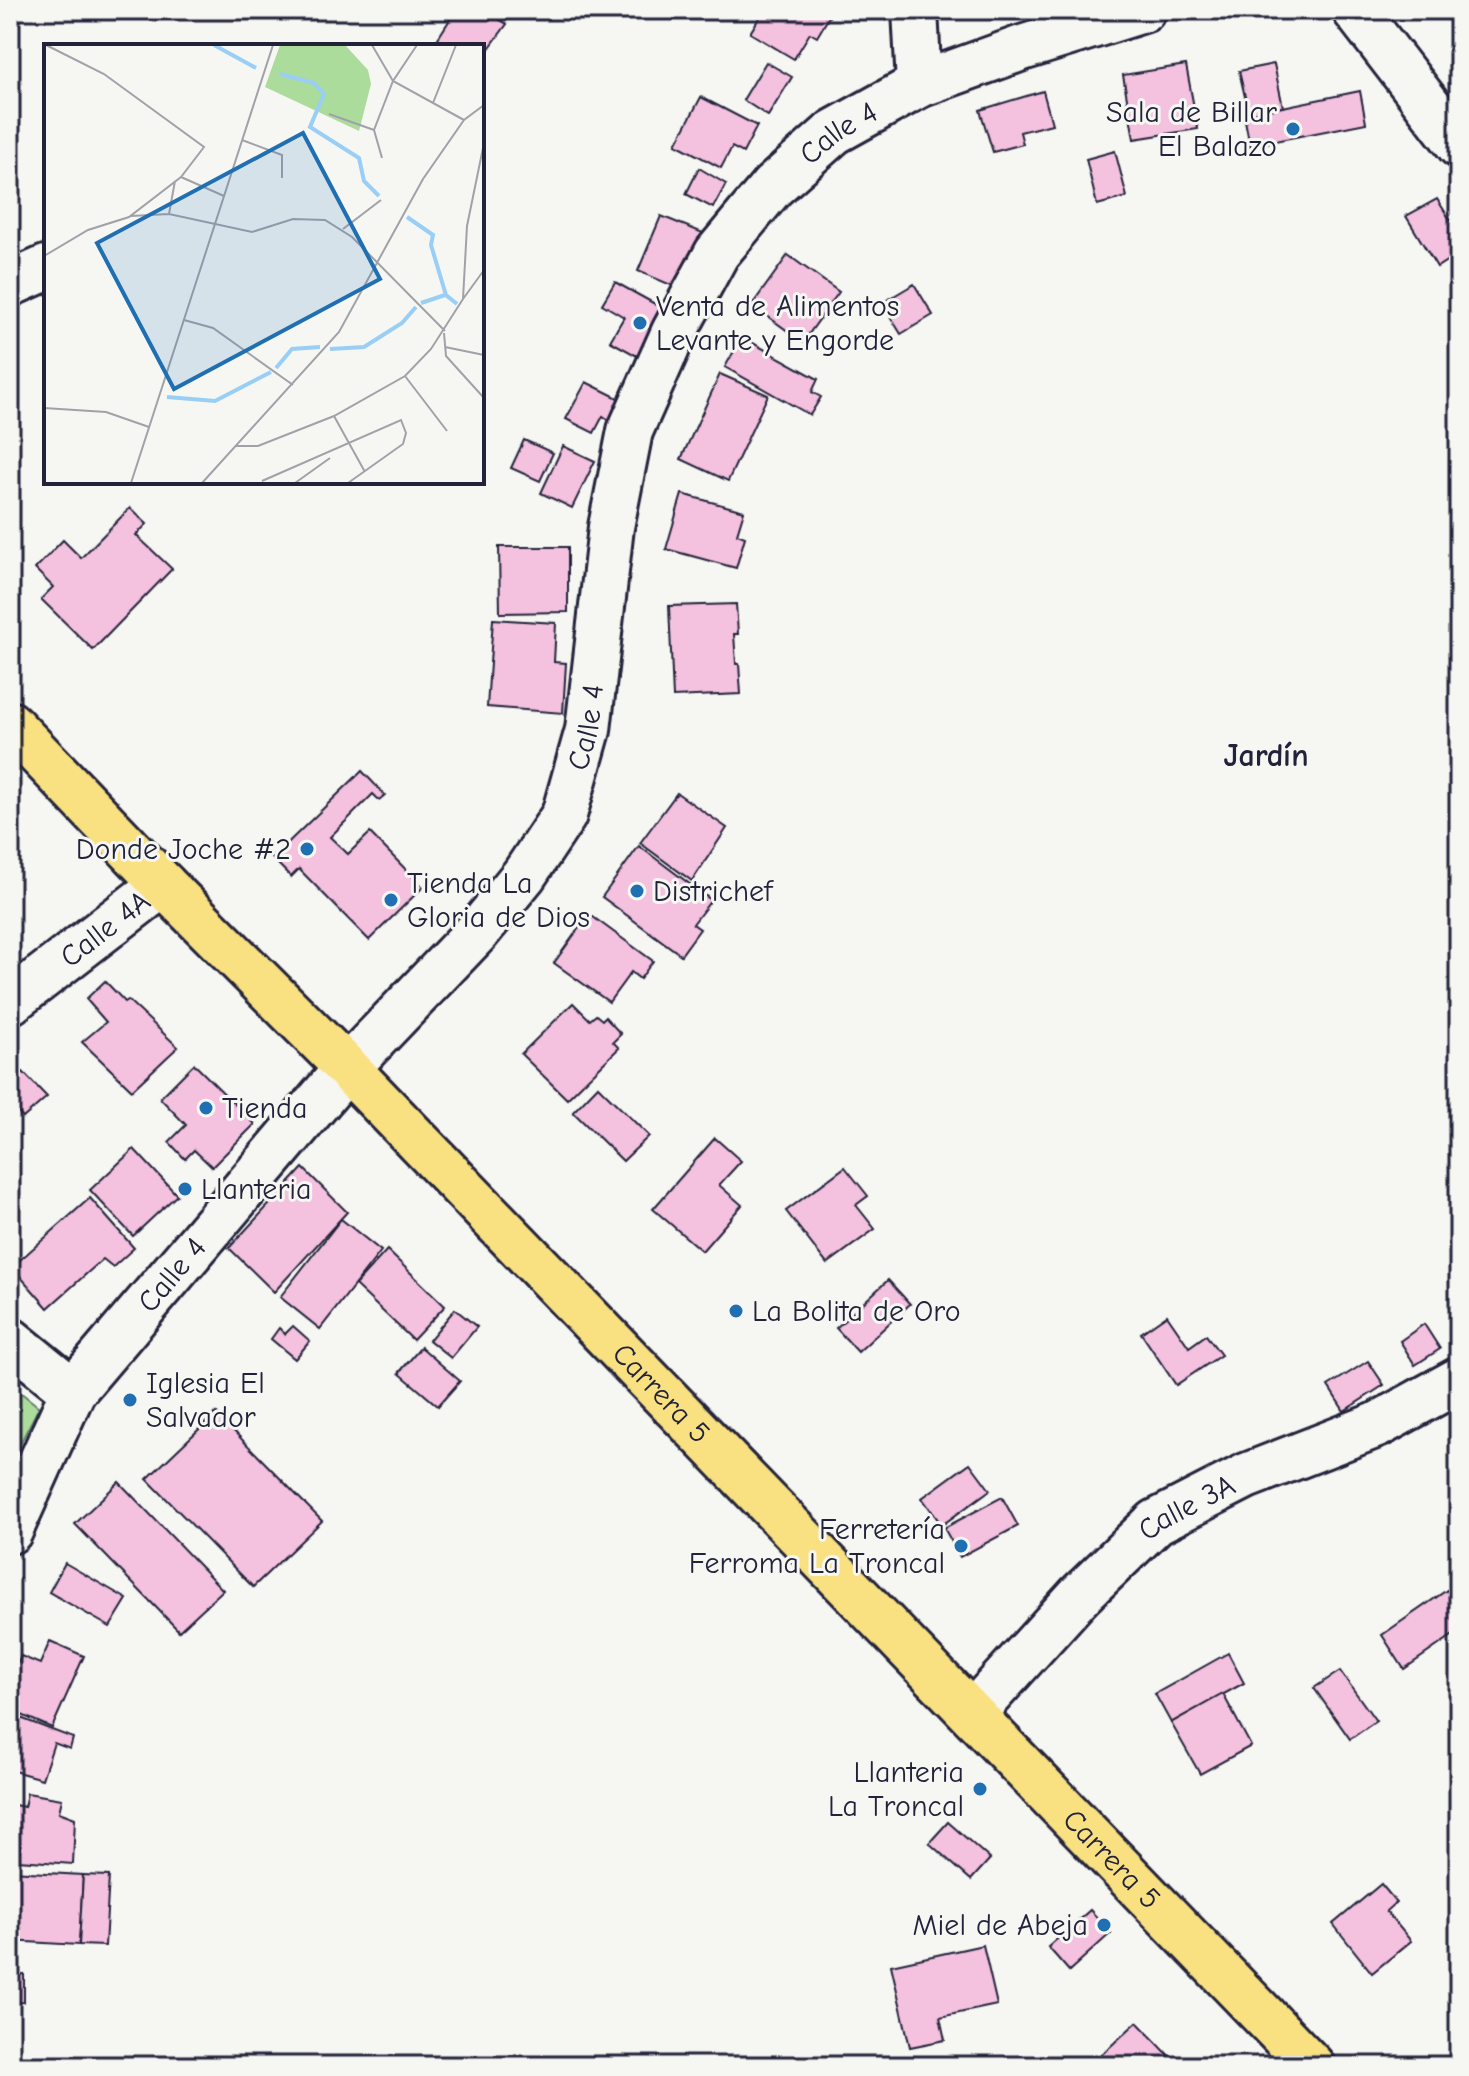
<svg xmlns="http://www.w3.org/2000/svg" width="1469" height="2076" viewBox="0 0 1469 2076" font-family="'Comic Neue',sans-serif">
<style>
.green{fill:#acdc9c;stroke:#677f6c;stroke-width:2}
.building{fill:#f4c1df;stroke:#22223b;stroke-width:2}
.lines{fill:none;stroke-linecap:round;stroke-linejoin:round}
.minor-casing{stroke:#22223b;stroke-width:50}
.highway-casing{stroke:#22223b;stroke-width:50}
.minor{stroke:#f6f6f2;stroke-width:44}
.highway{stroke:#f9e181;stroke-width:44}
.poi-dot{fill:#1f6fb2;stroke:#f6f6f2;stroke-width:3}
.labels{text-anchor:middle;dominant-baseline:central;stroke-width:6;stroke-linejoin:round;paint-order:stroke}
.poi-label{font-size:30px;fill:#22223b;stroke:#f6f6f2;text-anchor:start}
.street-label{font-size:30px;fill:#22223b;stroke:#f6f6f2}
.neighbourhood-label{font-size:32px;font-weight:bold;fill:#22223b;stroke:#f6f6f2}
.inset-river{fill:none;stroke:#99cef7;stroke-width:4}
.inset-road{fill:none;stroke:#a1a1a9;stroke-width:2}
.view{fill:#1f6fb2;fill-opacity:0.15;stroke:#1f6fb2;stroke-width:4}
.inset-edge{fill:none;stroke:#22223b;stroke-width:4}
</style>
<rect width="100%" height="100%" fill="#f6f6f2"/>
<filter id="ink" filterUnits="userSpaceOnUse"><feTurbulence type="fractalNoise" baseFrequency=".0125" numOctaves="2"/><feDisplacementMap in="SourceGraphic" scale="16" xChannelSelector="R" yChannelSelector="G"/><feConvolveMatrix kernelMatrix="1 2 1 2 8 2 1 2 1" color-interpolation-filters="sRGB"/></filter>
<g filter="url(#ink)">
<path class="green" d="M10 1384 39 1407 10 1463Z"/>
<g class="building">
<path d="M456 10H482L507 24 482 58V46H433Z"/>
<path d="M764 10H833L817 37 810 33 794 59 750 33Z"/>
<path d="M766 62 792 77 768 116 743 100Z"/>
<path d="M1274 64 1283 107 1249 114 1239 71Z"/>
<path d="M1186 65 1198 129 1134 139 1123 75Z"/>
<path d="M1043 91 1052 124 1020 132 1023 144 993 152 980 110Z"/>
<path d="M1360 91 1366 123 1250 146 1244 115Z"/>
<path d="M701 97 757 126 743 153 732 147 721 168 676 144Z"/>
<path d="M1115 151 1127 197 1097 205 1086 159Z"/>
<path d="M699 168 726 184 713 208 686 194Z"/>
<path d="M1437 199 1459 234V253L1437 267 1406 216Z"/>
<path d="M661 216 708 235 685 291 638 271Z"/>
<path d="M788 255 839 292 803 342 752 305Z"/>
<path d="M615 282 675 315 648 362 610 341 624 317 602 304Z"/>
<path d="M914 284 933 315 901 334 882 303Z"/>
<path d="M742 337 818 379 812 392 821 397 810 415 725 367Z"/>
<path d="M720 374 768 395 728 481 681 459Z"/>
<path d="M586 382 620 399 609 420 603 416 594 433 566 419Z"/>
<path d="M524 440 553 453 540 481 511 468Z"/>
<path d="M563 446 595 461 572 508 541 493Z"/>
<path d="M682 494 744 511 737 534 745 537 736 568 666 549Z"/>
<path d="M130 508 147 524 136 535 172 569 93 650 41 599 53 587 35 569 63 540 81 558Z"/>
<path d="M499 547H568V612L500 613Z"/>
<path d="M736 604 738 634H734L736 664H739L741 694 673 697 669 606Z"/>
<path d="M493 619 556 623 554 662 566 663 563 713 487 707Z"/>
<path d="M362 771 385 795 379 800 373 794 330 837 348 854 370 833 423 887 369 940 299 869 291 877 272 858Z"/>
<path d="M677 793 727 828 692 881 640 843Z"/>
<path d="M639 846 711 900 693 924 700 929 681 955 602 897Z"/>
<path d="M589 914 653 961 640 979 631 972 609 1002 554 963Z"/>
<path d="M105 981 125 1002 128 1000 178 1047 132 1090 82 1042 106 1022 86 999Z"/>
<path d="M573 1003 590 1020 596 1015 602 1020 605 1017 621 1034 613 1042 619 1048 567 1099 521 1054Z"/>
<path d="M194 1064 255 1124 212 1167 194 1150 185 1159 169 1142 186 1125 160 1098Z"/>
<path d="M23 1072 47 1097 23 1118 10 1104V1085Z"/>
<path d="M598 1086 649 1136 623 1161 573 1112Z"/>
<path d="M715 1138 741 1161 719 1185 742 1205 702 1251 653 1209Z"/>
<path d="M134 1149 177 1195 133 1236 90 1190Z"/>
<path d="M845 1167 868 1196 856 1205 875 1229 827 1264 786 1211Z"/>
<path d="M303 1168 347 1212 274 1292 229 1248Z"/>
<path d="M90 1198 134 1248 113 1267 103 1259 48 1308 12 1267Z"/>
<path d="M341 1219 381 1251 320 1329 280 1297Z"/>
<path d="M387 1250 445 1306 413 1340 355 1285Z"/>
<path d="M888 1280 910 1304 858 1352 836 1328Z"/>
<path d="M455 1309 477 1327 451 1358 429 1340Z"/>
<path d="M1167 1315 1189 1347 1206 1335 1221 1355 1176 1385 1141 1333Z"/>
<path d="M1424 1324 1440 1349 1415 1365 1400 1341Z"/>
<path d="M293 1326 310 1341 295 1359 271 1339 279 1328 285 1334Z"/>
<path d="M421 1347 460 1381 438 1406 399 1373Z"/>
<path d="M1368 1361 1384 1385 1344 1411 1328 1386Z"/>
<path d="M216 1413 322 1521 253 1587 147 1479Z"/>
<path d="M970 1463 990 1490 942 1525 922 1498Z"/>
<path d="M119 1482 223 1590 179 1631 75 1524Z"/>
<path d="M1002 1497 1018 1526 960 1557 944 1528Z"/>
<path d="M65 1563 127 1599 110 1627 49 1592Z"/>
<path d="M1447 1590 1459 1608V1631L1404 1669 1382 1635Z"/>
<path d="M50 1641 84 1656 52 1728 10 1710V1680L21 1656 40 1664Z"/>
<path d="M1228 1653 1244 1683 1171 1723 1155 1694Z"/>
<path d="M1340 1671 1376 1721 1350 1739 1314 1688Z"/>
<path d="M1223 1694 1251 1746 1200 1774 1171 1723Z"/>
<path d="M10 1714 73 1738 70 1749 54 1743 42 1779 10 1770Z"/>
<path d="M27 1793 62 1799 59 1812 75 1818 73 1864 18 1860 20 1846 10 1842V1804L24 1807Z"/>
<path d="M948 1822 990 1859 971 1880 929 1843Z"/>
<path d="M10 1871 83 1875 79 1945 10 1941Z"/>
<path d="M83 1875 109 1876 105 1946 79 1945Z"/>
<path d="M1381 1884 1396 1902 1386 1911 1411 1941 1372 1973 1333 1924Z"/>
<path d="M1090 1910 1111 1933 1069 1971 1048 1947Z"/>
<path d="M983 1945 997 2005 940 2017 945 2040 910 2047 891 1965Z"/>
<path d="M13 1956V1976L24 1974V2002L10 2004V1957Z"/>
<path d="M1137 2022 1179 2066H1089Z"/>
<path d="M44 2055 70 2058V2066H43Z"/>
</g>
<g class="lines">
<defs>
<g id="minor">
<path d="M915 10 919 85"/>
<path d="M1355 10 1459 145"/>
<path d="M10 284 46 268"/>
<path id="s1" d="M10 1002 163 884"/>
<path d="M10 1340 73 1391"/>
<path id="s2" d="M10 1531 73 1391 347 1068 478 931 524 875 564 815 588 730 611 527 630 431 674 332 717 253 772 187 834 132 919 85 1022 48 1143 10"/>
<path id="s3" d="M972 1714 1079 1596 1156 1522 1246 1476 1377 1425 1459 1380"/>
</g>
<g id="highway">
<path id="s4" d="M10 724 163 884 347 1068 1312 2066"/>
</g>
</defs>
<use href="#minor" class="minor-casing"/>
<use href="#highway" class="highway-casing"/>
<use href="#minor" class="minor"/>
<use href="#highway" class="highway"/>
</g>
</g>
<g class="poi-dot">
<circle cx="1293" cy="129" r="8"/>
<circle cx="640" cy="323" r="8"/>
<circle cx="307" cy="849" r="8"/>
<circle cx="637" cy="891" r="8"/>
<circle cx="391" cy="900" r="8"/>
<circle cx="206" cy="1108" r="8"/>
<circle cx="185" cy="1189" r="8"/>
<circle cx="736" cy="1311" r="8"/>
<circle cx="130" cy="1400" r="8"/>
<circle cx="961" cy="1546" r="8"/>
<circle cx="980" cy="1789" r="8"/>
<circle cx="1104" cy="1925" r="8"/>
</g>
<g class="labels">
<g class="poi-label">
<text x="1277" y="112" text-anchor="end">Sala de Billar<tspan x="1277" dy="34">El Balazo</tspan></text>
<text x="656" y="306">Venta de Alimentos<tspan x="656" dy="34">Levante y Engorde</tspan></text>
<text x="291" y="849" text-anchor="end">Donde Joche #2</text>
<text x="407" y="883">Tienda La<tspan x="407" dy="34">Gloria de Dios</tspan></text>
<text x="653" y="891">Districhef</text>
<text x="222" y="1108">Tienda</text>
<text x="201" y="1189">Llanteria</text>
<text x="752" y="1311">La Bolita de Oro</text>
<text x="146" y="1383">Iglesia El<tspan x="146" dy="34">Salvador</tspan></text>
<text x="945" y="1529" text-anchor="end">Ferretería<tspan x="945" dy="34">Ferroma La Troncal</tspan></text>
<text x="964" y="1772" text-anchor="end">Llanteria<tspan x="964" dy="34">La Troncal</tspan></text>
<text x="1088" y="1925" text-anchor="end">Miel de Abeja</text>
</g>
<g class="street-label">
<text stroke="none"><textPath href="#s2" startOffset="1672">Calle 4</textPath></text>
<text stroke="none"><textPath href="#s2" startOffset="1002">Calle 4</textPath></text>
<text stroke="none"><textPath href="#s1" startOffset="120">Calle 4A</textPath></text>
<text stroke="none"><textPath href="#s2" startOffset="306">Calle 4</textPath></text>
<text stroke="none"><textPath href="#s4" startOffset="934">Carrera 5</textPath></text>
<text stroke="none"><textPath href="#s3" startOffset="300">Calle 3A</textPath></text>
<text stroke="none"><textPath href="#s4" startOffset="1582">Carrera 5</textPath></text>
</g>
<g class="neighbourhood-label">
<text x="1266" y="755">Jardín</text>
</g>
</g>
<g transform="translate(44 44)">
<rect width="440" height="440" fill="#f6f6f2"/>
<path d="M236 1H301L324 26 327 40 315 87 221 43Z" fill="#acdc9c"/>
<path class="inset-river" d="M170 1 212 24M236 30 270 39 280 50 266 83 315 114 320 137 335 152M363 173 389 191 387 201 402 251 413 260M377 259 401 251M286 305 320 303 358 279 372 263M232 324 248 305 276 303M123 353 171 357 227 328"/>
<path class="inset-road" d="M328 1 349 37 420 76M389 59 412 1M285 70 330 86M198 96 238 111V134M338 114 330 86 349 37 373 1M137 133 180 152M125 170 131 137M87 172 125 170 208 188 249 175 281 176 308 193 401 287M299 185 337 156M0 212 44 186 85 173 137 133 160 103 60 30 2 1M419 255 440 226M140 276 169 284 249 341M400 289 402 312 440 354M401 303 440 311M361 332 403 387M0 364 62 368 105 383M290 372 321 428M191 402H214L290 372 361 332 387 305 419 255 423 182 440 99M218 437 357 376 362 389 359 400 304 439M87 439 229 1M158 439 295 288 379 135 420 76 440 61M251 439 286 414"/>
<path class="view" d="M259 89 336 235 130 345 53 199Z"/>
<rect width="440" height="440" class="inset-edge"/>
</g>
<rect width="1469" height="2076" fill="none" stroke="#f6f6f2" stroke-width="40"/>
<rect x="20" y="20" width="1429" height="2036" fill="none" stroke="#22223b" stroke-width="3" filter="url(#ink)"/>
</svg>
